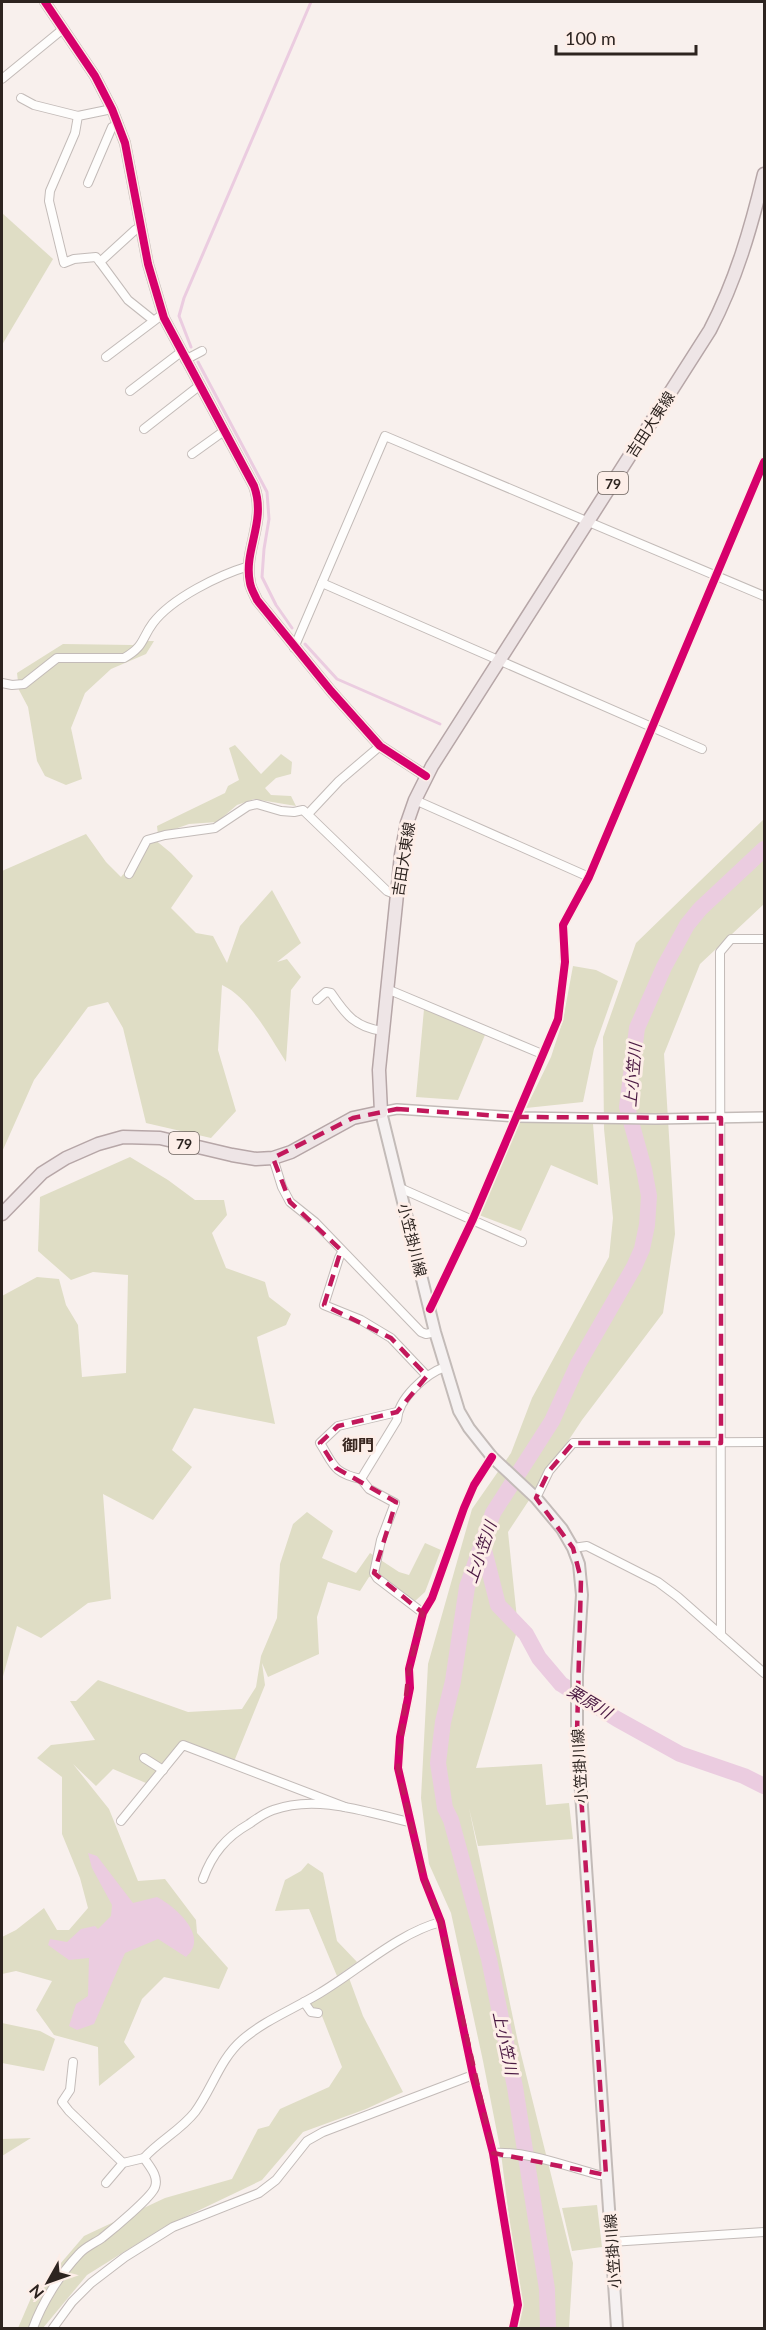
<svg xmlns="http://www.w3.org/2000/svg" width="766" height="2330" viewBox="0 0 766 2330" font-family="Lato,'Noto Sans JP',sans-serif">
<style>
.green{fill:#dfddc5}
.water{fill:#ebcce0}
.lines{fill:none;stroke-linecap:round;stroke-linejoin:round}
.stream{stroke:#ebcce0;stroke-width:3}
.river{stroke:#ebcce0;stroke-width:16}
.minor-casing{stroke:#c3bbb8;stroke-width:10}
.tertiary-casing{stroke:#c3bbb8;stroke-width:12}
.secondary-casing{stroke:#c3bbb8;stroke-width:14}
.primary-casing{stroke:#b6a6a7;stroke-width:15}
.minor{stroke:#fefdfc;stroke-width:8}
.tertiary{stroke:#fefdfc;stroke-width:9}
.secondary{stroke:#f5f1f1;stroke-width:10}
.primary{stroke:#eee5e6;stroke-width:12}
.cycleway-casing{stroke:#fdeee8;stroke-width:11}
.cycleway{stroke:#d6006c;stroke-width:8}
.marked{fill:none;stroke:#c2185b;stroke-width:4.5;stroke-dasharray:12 8;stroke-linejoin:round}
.labels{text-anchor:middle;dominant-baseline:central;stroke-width:6;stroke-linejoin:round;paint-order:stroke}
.shield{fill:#fdeee8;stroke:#6b615c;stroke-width:1.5}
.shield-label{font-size:14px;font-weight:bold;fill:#2d2420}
.street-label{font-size:15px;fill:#2d2420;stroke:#fdeee8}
.water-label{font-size:16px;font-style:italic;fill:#4b1a43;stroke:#fdeee8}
.neighbourhood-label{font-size:16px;font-weight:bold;fill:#38261f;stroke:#fdeee8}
</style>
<rect width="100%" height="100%" fill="#f8f0ed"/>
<g class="green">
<path d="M2 213 53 259 2 345Z"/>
<path d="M138 641H154L146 654 111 669 85 693 71 728 82 779 66 785 45 776 37 761 28 707 19 690 17 673 63 644 133 645Z"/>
<path d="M235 745 261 774 281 754 292 762 291 774 276 778 265 788 271 795 291 796 296 806 254 799 237 805 217 822 189 824 158 835 157 826 225 793 228 786 239 780 229 748Z"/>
<path d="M764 819V904L700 964 664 1054 675 1234 663 1313 582 1420 508 1532 518 1628 476 1768 542 1764 546 1805 569 1803 573 1839 478 1846 469 1808 518 2042 573 2263 569 2328H517L520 2306 501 2153 483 2061 451 1913 429 1864 421 1798 428 1664 472 1509 511 1453 532 1398 609 1257 613 1218 604 1129 603 1037 636 943Z"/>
<path d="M86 834 106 862 121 877C132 865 140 848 154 839L171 853 193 876 171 908 196 933 213 936 227 963 240 926 272 890 301 943 277 962 287 959 301 977 291 990 286 1062C270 1037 249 997 222 985L218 1050 236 1111 211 1138 146 1123 123 1028 108 1002 88 1007 34 1080 2 1152V871Z"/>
<path d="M573 966 596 970 618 981 594 1049 583 1102 526 1108 551 1057 563 1020Z"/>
<path d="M424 1009 485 1035 458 1100 416 1097Z"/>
<path d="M517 1121 593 1124 598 1185 551 1165 521 1231 479 1215Z"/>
<path d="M130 1157 168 1180 195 1200H224L227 1215 212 1233 226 1268 265 1282 269 1297 291 1314 286 1325 257 1337 275 1424 194 1408 172 1450 192 1467 153 1520 103 1494 111 1599 88 1603 41 1638 17 1626 2 1680V1296L37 1277 59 1279 66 1305 78 1325 82 1377 126 1373 128 1275 93 1272 71 1280 38 1251 40 1197Z"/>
<path d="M307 1512 333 1531 322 1558 356 1573 370 1553 399 1572 409 1575 425 1543 441 1550 425 1592 415 1601 377 1575 369 1577 360 1591 328 1582 317 1617 319 1654 268 1677 262 1663 265 1685 233 1764 185 1749 153 1786 113 1769 96 1786 73 1764 109 1809 138 1881 165 1879 196 1920 197 1933 228 1968 219 1989 164 1977 142 1999 124 2042 135 2057 99 2086 98 2047 54 2035 36 2010 52 1981 16 1971 2 1974V1937L16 1930 44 1908 57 1930H69L88 1908 80 1878 62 1834V1777L37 1758 51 1745 95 1740 70 1701H76L98 1680 188 1712 242 1709 256 1687 261 1656 277 1618 280 1564 293 1524Z"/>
<path d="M308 1863 323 1873 337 1941 357 1962 337 1976 309 1909 275 1911 285 1880 301 1871Z"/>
<path d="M349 1978 363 2016 403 2092 366 2109 303 2132 262 2180 164 2227 87 2275 43 2328H18L31 2298 84 2236 165 2198 232 2179 258 2129 269 2126 280 2109 329 2087 342 2067 322 2016 303 2005Z"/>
<path d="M2 2023 40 2031 55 2039 44 2071 2 2063Z"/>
<path d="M31 2138 2 2156V2139Z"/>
<path d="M597 2205 602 2247 572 2251 562 2208Z"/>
</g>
<path class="water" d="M88 1853 97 1856 133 1903 157 1897C176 1907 210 1937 186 1957L158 1939 125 1953 94 2024 77 2030 69 2026 76 2004 88 1996 89 1958 69 1960 48 1945 50 1939 67 1942 81 1929 95 1926 98 1929 111 1916 112 1905 92 1868Z"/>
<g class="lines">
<g class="stream">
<path d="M191 347 179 316 184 298 311 2"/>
<path d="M198 362 267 492 269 519 264 549 262 577 276 605 292 628"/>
<path d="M305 644 337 679 440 724"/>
</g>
<g class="river">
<path d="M483 1546 498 1605 526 1634 539 1658 561 1684 617 1719 680 1754 744 1776 764 1786"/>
<path d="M548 2328 547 2289 515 2087 489 1959 451 1820 445 1808 438 1763 443 1722 453 1681 467 1587 493 1513 552 1421 578 1364 634 1267 642 1249 647 1225 649 1196 644 1169 627 1107 637 1028 664 967 687 925 700 909 764 849"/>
</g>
<defs>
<g id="minor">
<path d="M2 79 63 29"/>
<path d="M21 98 34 105 78 116"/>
<path d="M88 183 112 127 119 125"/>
<path d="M140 227 135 230 100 262 128 300 153 320"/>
<path d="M100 262 96 257 74 259 64 263 49 201 50 191 75 133 78 116 112 109"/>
<path d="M106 357 163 314"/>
<path d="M185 360 202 351"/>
<path d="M130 391 181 352"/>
<path d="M144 429 199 386"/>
<path d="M192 454 224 431"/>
<path d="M322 583 702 749"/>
<path d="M294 648 385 436 764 596"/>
<path d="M2 683 12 685 24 684 57 658H124C145 646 141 639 153 623 172 598 219 575 249 566"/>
<path d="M415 800 589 877"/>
<path d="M308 814 339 781 380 746"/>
<path d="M129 874 147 840 165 835 215 828 248 806 257 804 281 811 294 812 303 810 387 891 397 895"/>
<path d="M387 989 542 1054"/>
<path d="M317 1000 326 992 331 993C346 1015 355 1027 382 1031"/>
<path d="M273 1158 282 1187 290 1202 315 1222 421 1332 426 1334 435 1332"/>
<path d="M400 1188 522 1242"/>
<path d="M342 1252 339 1258 324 1305 361 1320 391 1338 427 1376"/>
<path d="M430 1309 473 1219 558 1019 565 962 563 925 589 877 764 462"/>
<path d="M492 1457 474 1485 464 1508 432 1598 423 1613 409 1669 410 1688 400 1737 398 1768 424 1879 441 1922 473 2075 493 2153 518 2305 513 2328"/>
<path d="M361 1479C333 1473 334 1465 320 1443L338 1426 397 1412"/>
<path d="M536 1498 549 1471 573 1443 764 1442"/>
<path d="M573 1548 587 1546 658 1582 678 1597 764 1673"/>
<path d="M423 1613 377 1578 374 1573 381 1540 395 1503 369 1489 361 1479 397 1420C398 1399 425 1374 445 1367"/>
<path d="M721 1635 720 952 731 939H764"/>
<path d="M144 1758 163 1770"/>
<path d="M121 1821 183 1745 345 1807"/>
<path d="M203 1879C212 1854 226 1837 249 1824 256 1819 264 1813 273 1810 316 1794 366 1812 409 1822"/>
<path d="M304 2002 311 2012 318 2013"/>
<path d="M73 2062 70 2090 62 2102 69 2111 123 2163"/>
<path d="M493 2153C529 2151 565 2166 599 2175H606"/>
<path d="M106 2183 123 2163 144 2158"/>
<path d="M611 2242 764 2232"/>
<path d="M33 2328C42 2303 60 2274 79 2254 85 2247 95 2243 102 2238 112 2230 152 2197 155 2187 159 2176 149 2166 144 2158 159 2141 181 2130 195 2112 212 2089 220 2059 242 2040 265 2020 294 2009 320 1993 357 1971 400 1932 441 1922"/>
<path d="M53 2328 72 2302 91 2283 125 2257 173 2227 259 2193 276 2180 307 2141 323 2132 473 2075"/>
</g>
<g id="tertiary">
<path d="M45 2 95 76 112 109 125 143 148 264 164 318 254 486C267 522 243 550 250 583 251 589 255 595 257 600L331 691 380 746 426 776"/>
<path d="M381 1112 397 1109 516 1117 655 1119 764 1117"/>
</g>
<path id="secondary" d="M381 1112 435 1332 459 1411 469 1428 492 1457 536 1498 562 1529 573 1548 579 1564 582 1595 577 1675V1733L617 2328"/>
<path id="primary" d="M2 1214 42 1173 66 1158 98 1144 123 1137 160 1138 232 1155 256 1159 273 1158 291 1152 353 1118 381 1112 379 1070 401 855 407 823 415 800 432 766 710 330C736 280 751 228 764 174"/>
</defs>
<use href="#minor" class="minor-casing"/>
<use href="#tertiary" class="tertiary-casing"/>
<use href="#secondary" class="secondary-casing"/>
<use href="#primary" class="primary-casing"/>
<use href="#minor" class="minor"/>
<use href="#tertiary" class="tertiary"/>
<use href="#secondary" class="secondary"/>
<use href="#primary" class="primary"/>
<defs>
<g id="cycleway">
<path d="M45 2 95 76 112 109 125 143 148 264 164 318 254 486C267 522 243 550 250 583 251 589 255 595 257 600L331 691 380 746 426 776"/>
<path d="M430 1309 473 1219 558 1019 565 962 563 925 589 877 764 462"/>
<path d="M492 1457 474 1485 464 1508 432 1598 423 1613 409 1669 410 1688 400 1737 398 1768 424 1879 441 1922 473 2075 493 2153 518 2305 513 2328"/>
</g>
</defs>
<use href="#cycleway" class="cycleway-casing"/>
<use href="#cycleway" class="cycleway"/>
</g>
<path class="marked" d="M397 1109 516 1117 721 1118V1443H573L549 1471 536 1498 573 1548 581 1579 577 1733 606 2175 493 2153 441 1922 424 1879 398 1768 409 1669 423 1613 374 1573 396 1502 336 1468 320 1443 338 1426 397 1412 427 1376 391 1338 324 1305 341 1250 290 1202 273 1158 353 1118Z"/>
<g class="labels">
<g class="shield">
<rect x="598" y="472" width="30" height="22" rx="4.5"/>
<rect x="169" y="1132" width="30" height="22" rx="4.5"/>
</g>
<g class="shield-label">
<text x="613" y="483">79</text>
<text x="184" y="1143">79</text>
</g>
<g class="street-label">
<text transform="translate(650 424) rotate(-57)">吉田大東線</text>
<text transform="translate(403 859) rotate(-81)">吉田大東線</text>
<text transform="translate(413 1240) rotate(76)">小笠掛川線</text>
<text transform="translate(579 1766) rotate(-93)">小笠掛川線</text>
<text transform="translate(612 2251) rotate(-94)">小笠掛川線</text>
</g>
<g class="water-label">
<text transform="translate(632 1075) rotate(-85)">上小笠川</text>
<text transform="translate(480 1552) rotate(-71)">上小笠川</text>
<text transform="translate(590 1701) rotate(31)">栗原川</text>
<text transform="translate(506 2043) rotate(78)">上小笠川</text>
</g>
<g class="neighbourhood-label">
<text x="358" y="1444">御門</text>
</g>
</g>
<rect width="766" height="2330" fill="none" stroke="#2d2420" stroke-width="6"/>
<g transform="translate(48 2282) rotate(230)" stroke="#fdeee8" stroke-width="4.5" paint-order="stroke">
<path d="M0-4.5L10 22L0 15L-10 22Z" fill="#2d2420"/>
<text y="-9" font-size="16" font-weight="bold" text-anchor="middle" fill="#2d2420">N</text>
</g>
<path d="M556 45v9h140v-9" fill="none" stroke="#2d2420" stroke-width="3"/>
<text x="565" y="45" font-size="18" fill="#2d2420" stroke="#fdeee8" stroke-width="4.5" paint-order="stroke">100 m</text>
</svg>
